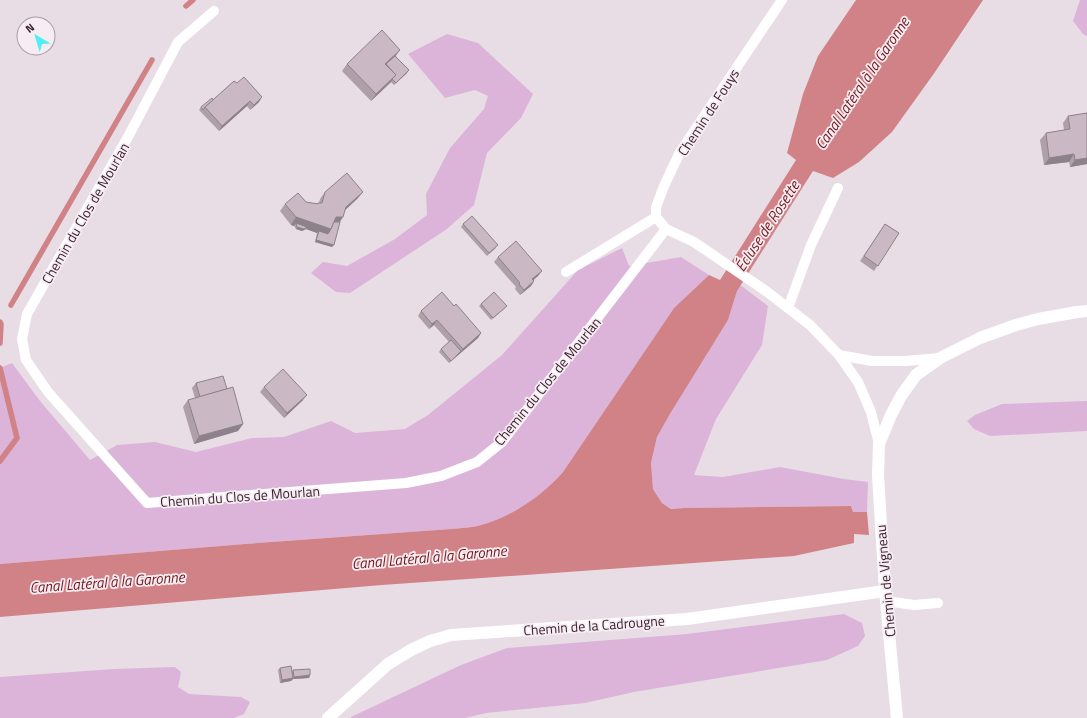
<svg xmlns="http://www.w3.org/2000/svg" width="1087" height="718" viewBox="0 0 1087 718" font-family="'Titillium Web',sans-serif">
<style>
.green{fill:#dcb4d9}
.water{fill:#d18286}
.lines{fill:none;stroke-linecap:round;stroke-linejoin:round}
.stream{stroke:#d18286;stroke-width:5.5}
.lane{stroke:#fff;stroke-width:10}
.street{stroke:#fff;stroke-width:12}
.wall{fill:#ae9fa9}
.shaded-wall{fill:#8d8289}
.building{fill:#cab9c4;stroke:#8d8289}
.labels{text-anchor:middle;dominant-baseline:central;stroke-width:3.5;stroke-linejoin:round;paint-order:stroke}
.street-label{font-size:14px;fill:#391e2b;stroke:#f6edf3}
.water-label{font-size:15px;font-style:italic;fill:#75181c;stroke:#f6edf3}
</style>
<rect width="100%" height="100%" fill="#e9dde5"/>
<g class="green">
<path d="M1080 0H1087V36L1083 34 1073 21Z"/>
<path d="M447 34 478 43 533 94 521 118 487 153 474 205 447 229 350 293 336 292 311 273 323 262 347 266 395 239 427 215 426 194 450 148 484 109 488 96 475 90 445 98 408 54Z"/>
<path d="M622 248 629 266 681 257 709 275 674 308 563 472C542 497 513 516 481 525 472 528 460 528 451 529L245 544 0 564V368L12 363 40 401 90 460 117 445 155 442 196 452 252 438 284 437 331 421 355 433 405 429 428 415 502 355 578 270Z"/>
<path d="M739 284 768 306 762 345 716 419 694 475 723 477 780 467 844 479 868 482 867 512H853L851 506 684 508 671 509 662 503 653 489 651 463 657 437 670 414 728 320Z"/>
<path d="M1087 401V431L990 436 974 429 967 421 975 415 1002 404Z"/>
<path d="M844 614 862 623 865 636 858 646 827 660 634 692 585 703 486 713 465 718H351V717L461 665 507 648 687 634Z"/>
<path d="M175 667 181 672 178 687 189 694 241 697 250 702 244 714 234 718H0V677L114 669Z"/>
</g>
<path class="water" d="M856 0H983L935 72 892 132 859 162 833 178 813 171 737 291 728 320 670 414 657 437 651 463 653 489 662 503 671 509 684 508 851 506 853 512H867L869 535 854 534V543L794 556 382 585 0 617V564L245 544 451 529C460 528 472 528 481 525 513 516 542 496 563 472L674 308 709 275 720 280 796 160 787 153 803 94 818 56Z"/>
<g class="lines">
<g class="stream">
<path d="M186 6 193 0"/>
<path d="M11 305 152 60"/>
<path d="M0 322 1 324 0 343"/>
<path d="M0 368 17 438 0 461"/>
</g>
<g class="lane">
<path d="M782 0 680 152 664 186 656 207V217L666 229 694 242 766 291 810 325 839 355 858 382 871 412 879 444"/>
<path d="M214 11 178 42 129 135 27 314 22 339 26 360 48 392 147 503 406 483 441 476 477 462 502 442 666 229"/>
<path d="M566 272 656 217"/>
<path d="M788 308 811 245 838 188"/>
<path d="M839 355 872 361H906L940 358"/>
<path d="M886 601 914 605 938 603"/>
</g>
<g class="street">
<path d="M328 718 388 664 411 650 430 641 451 635 687 619 885 591"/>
<path d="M897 718 885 591 878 475 879 444 891 415 901 396 916 375 940 358 980 338 1016 325 1038 319 1077 312 1087 311"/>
</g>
</g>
<g class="wall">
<path d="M396 56 407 73 394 85 391 82 371 101 342 71 347 64Z"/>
<path d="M213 100 259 102 250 110 247 106 219 131 199 110 201 107Z"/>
<path d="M1087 113V164L1070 167 1069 162 1044 165 1040 140 1046 133 1064 130 1063 123 1068 116Z"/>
<path d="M325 192H363L357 199 345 210 340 222 332 247 315 242 317 233 306 229 302 231 296 229 294 226 291 225 280 211 285 204 306 202 317 204 318 203H319L320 199Z"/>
<path d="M463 224 496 248 487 256 461 227Z"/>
<path d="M885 224 899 233 874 271 860 261Z"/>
<path d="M498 257 538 276 533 280 534 281 531 286 520 295 515 289 516 287 494 262Z"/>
<path d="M481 304 505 308 491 320 479 306Z"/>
<path d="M454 306 481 333 478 338 449 363 439 352 441 349 449 342 434 325 429 329 418 316 421 311Z"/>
<path d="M196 383 227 389 243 424 238 431 194 444 183 407 188 400 195 398 192 388Z"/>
<path d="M264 387 303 400 284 418 260 392Z"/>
<path d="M280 668 292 672 293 670 310 675 309 678 293 679 291 681 280 683 278 670Z"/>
</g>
<g class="shaded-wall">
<path d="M400 50 395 57 382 68 385 64Z"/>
<path d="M409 70 407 73 394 85Z"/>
<path d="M396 75 391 82 371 101 376 94Z"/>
<path d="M262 97 259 102 250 110 254 105Z"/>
<path d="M250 101 247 106 219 131 222 126Z"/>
<path d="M1074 154 1069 162 1044 165 1049 158Z"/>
<path d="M1087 158V164L1070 167 1075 160Z"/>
<path d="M363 192 357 199 341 214 346 207Z"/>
<path d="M296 217 331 229 326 236 319 231 317 233 306 229 302 231 296 229 297 227 296 223 294 226 291 225Z"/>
<path d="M336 217H343L338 225 332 224Z"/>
<path d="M316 240 334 245 332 247 315 242Z"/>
<path d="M542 271 538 276 529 284 532 279Z"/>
<path d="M534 281 531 286 520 295 524 290Z"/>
<path d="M437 320 434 325 429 329 432 324Z"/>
<path d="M481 333 478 338 449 363 463 349Z"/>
<path d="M307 395 303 400 284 418 287 413Z"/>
<path d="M243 424 238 431 194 444 199 436Z"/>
<path d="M310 675 309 678 293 679 291 681 280 683 282 680 293 678 294 677Z"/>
</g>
<g class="building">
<path d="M382 30 400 50 385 64 396 75 376 94 347 64Z"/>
<path d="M395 56 409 70 396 83 392 79 396 75 386 64Z"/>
<path d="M244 77 262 97 254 105 250 101 222 126 205 107 234 81 237 83Z"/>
<path d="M212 98 213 100 205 107 203 110 201 107Z"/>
<path d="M1087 113V158L1075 160 1074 154 1049 158 1046 133 1070 129 1068 116Z"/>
<path d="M347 173 363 192 346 207 343 217H336L331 229 296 217 285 204 298 193 306 202 318 204V203H322L325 192Z"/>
<path d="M472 216 498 245 489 253 463 224Z"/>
<path d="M334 222H340L334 245 316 240 319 231 328 234 331 229Z"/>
<path d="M296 223 307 227 304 229 297 227Z"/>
<path d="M885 224 899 233 878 266 864 256Z"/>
<path d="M516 241 542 271 532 279 534 281 524 290 519 284 520 283 498 257Z"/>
<path d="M442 292 454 306 456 304 481 333 463 349 437 320 432 324 421 311Z"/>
<path d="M494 292 507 306 493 318 481 304Z"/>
<path d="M451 340 461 351 451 361 441 349Z"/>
<path d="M283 369 307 395 287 413 264 387Z"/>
<path d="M223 376 227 389 200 397 196 383Z"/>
<path d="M233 387 243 424 199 436 188 400Z"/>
<path d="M291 666 293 678 282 680 280 668Z"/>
<path d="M310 669V675L294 677 293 670Z"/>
</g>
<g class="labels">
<g class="street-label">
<text transform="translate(708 112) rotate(-57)">Chemin de Fouys</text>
<text transform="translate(85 213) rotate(-60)">Chemin du Clos de Mourlan</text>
<text transform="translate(547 381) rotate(-51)">Chemin du Clos de Mourlan</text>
<text transform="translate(240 496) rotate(-4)">Chemin du Clos de Mourlan</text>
<text transform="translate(885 581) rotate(-95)">Chemin de Vigneau</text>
<text transform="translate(594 625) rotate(-4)">Chemin de la Cadrougne</text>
</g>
<g class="water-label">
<text transform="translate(862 83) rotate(-56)">Canal Latéral à la Garonne</text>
<text transform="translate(767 226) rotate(-57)">Écluse de Rosette</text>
<text transform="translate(429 557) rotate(-5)">Canal Latéral à la Garonne</text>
<text transform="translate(107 582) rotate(-4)">Canal Latéral à la Garonne</text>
</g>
</g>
<g transform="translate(36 36) rotate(322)"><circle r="19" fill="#f6edf3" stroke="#aa9aa3"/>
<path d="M0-3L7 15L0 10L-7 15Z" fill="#4feff5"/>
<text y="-6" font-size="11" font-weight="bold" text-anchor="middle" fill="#391e2b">N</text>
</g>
</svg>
